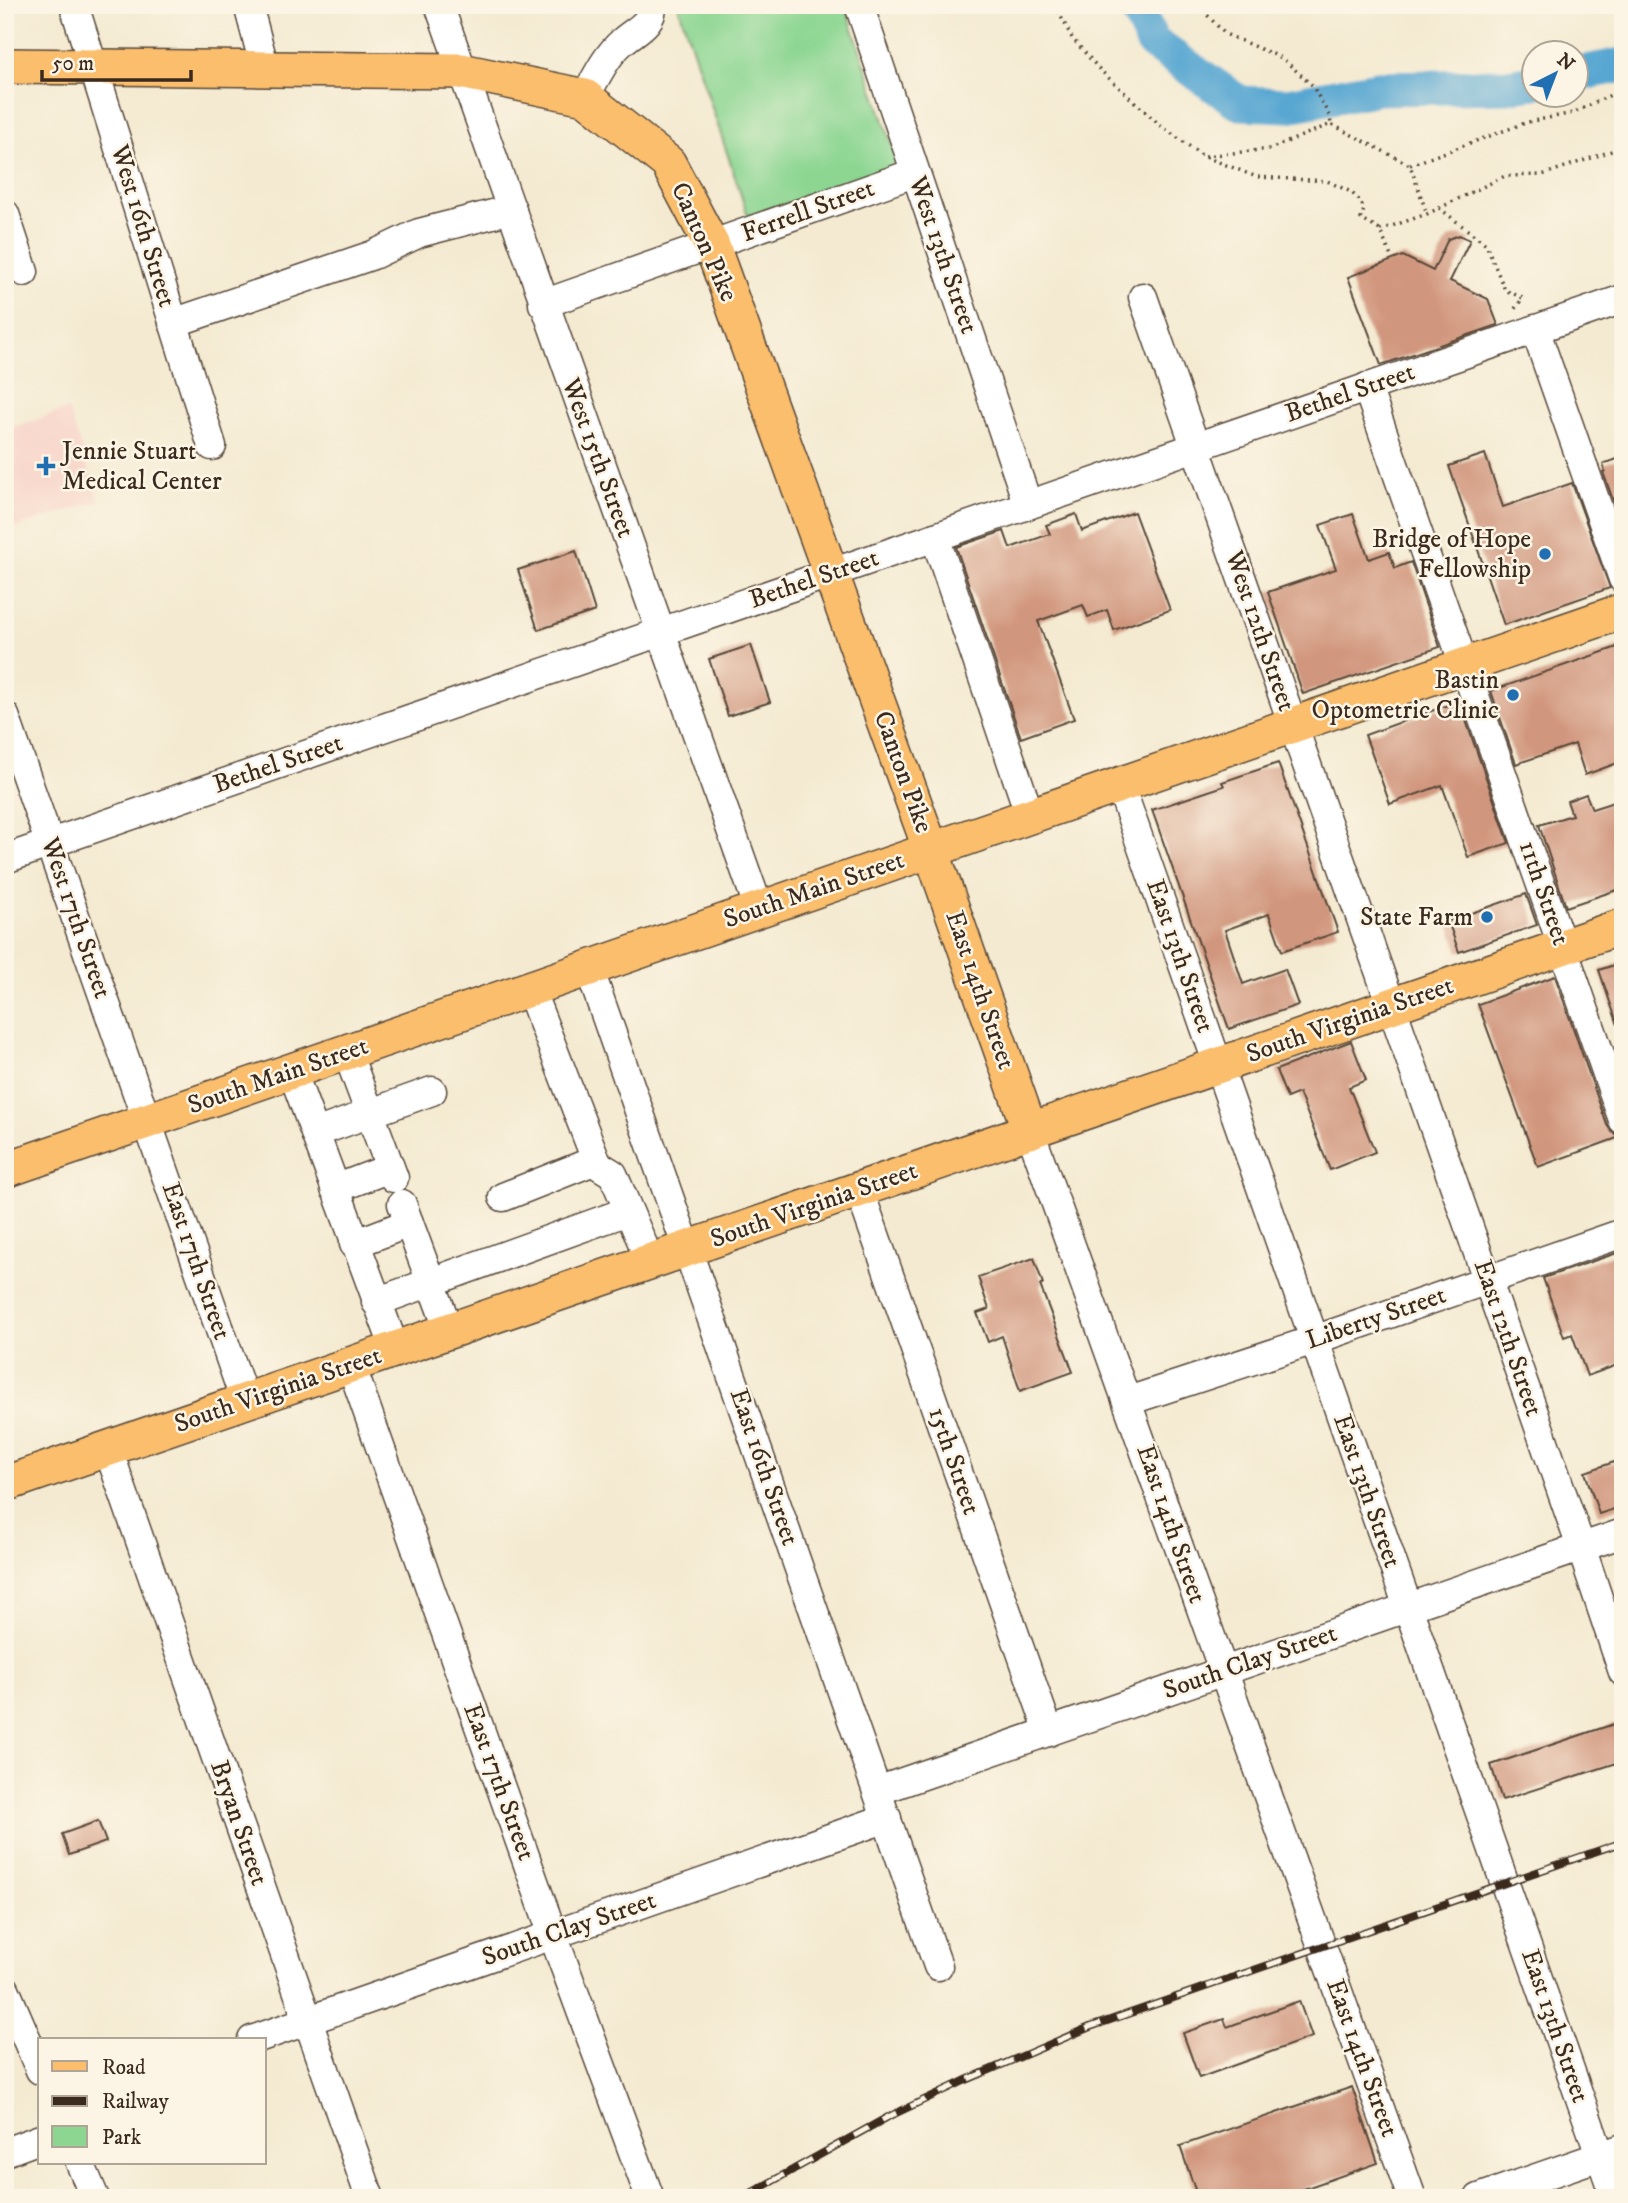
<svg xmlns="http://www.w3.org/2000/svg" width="1628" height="2203" viewBox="0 0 1628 2203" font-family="'IM FELL DW Pica',serif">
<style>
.built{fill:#f7d1c6}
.green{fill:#8cd692;stroke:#648058;stroke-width:2}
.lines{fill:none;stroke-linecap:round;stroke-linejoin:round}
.river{stroke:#58a7d2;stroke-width:35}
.building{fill:#d1977e}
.minor-casing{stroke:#574739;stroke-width:31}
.major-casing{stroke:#574739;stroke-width:38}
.path{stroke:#574739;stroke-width:3.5;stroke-dasharray:2 5;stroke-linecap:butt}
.minor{stroke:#fff;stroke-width:28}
.major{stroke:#fabe6d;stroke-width:35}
.rail-casing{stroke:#3b2a1e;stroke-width:8}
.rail{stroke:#fcf5e5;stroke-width:5;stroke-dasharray:16;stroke-linecap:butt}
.poi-dot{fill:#1f6fb2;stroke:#fcf5e5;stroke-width:2.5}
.labels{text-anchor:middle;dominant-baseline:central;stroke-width:5;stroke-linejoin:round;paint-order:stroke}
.street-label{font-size:26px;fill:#3b2a1e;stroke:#fcf5e5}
.poi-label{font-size:26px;fill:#3b2a1e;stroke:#fcf5e5;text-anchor:end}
</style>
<rect width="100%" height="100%" fill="#fcf5e5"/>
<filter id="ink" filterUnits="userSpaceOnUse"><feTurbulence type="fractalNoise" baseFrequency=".0143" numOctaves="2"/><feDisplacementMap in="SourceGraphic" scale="14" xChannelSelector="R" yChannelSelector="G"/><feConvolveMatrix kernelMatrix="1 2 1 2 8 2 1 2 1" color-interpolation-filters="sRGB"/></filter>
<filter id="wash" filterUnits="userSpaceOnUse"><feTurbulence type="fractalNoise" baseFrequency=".00686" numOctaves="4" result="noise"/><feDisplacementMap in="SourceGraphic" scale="28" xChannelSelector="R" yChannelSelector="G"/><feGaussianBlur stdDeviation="1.57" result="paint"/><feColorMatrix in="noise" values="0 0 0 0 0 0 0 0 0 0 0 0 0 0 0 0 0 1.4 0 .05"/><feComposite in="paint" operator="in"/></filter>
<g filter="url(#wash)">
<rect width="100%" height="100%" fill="#f4ead1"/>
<path class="built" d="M68 409 99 501 5 531V430Z"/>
<path class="green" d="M678 5H845L899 166 748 216Z"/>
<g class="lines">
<g class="river">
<path d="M1135 5 1153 43 1240 103 1288 105 1378 88 1508 86 1534 82"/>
<path d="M1576 74 1623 65"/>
</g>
</g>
<g id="blocks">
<g class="building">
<path d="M1459 235 1470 240 1450 281 1488 299 1498 325 1381 365 1348 277 1403 256 1433 271 1448 239Z"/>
<path d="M1485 454 1503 507 1572 483 1610 588 1504 625 1449 466Z"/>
<path d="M1623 457V528L1603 472 1605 471 1603 464Z"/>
<path d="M1134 512 1170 610 1114 630 1107 610 1088 617 1083 605 1038 621 1074 719 1021 738 956 547 1004 531 1010 548 1050 534 1046 525 1076 514 1082 531Z"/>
<path d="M1353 514 1369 559 1389 552 1395 568 1411 562 1440 647 1303 694 1268 592 1336 569 1320 525Z"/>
<path d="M576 551 595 611 538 630 518 570Z"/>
<path d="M751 645 770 702 728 716 709 659Z"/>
<path d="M1623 645V761L1585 775 1575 744 1516 764 1491 691Z"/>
<path d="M1459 701 1509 843 1468 857 1442 785 1390 804 1365 735Z"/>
<path d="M1278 763 1338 932 1282 951 1269 914 1225 930 1243 984 1285 969 1298 1005 1229 1029 1152 810 1224 786 1222 782Z"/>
<path d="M1586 794 1592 809 1623 799V888L1566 907 1539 825 1572 815 1567 801Z"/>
<path d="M1526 894 1537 925 1459 952 1448 921Z"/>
<path d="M1623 962V1031H1620L1599 970Z"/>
<path d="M1555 976 1607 1125 1612 1132 1620 1137 1538 1167 1478 1004Z"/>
<path d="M1351 1041 1366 1080 1349 1087 1375 1152 1330 1170 1299 1093 1287 1098 1276 1070Z"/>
<path d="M1623 1251V1363L1587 1376 1572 1334 1564 1337 1543 1278Z"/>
<path d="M1034 1258 1043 1284 1040 1285 1073 1372 1020 1391 1002 1336 988 1342 977 1313 989 1309 978 1277Z"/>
<path d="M1623 1459V1506L1599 1514 1585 1472Z"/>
<path d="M1623 1721V1761L1502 1800 1491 1765Z"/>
<path d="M98 1821 106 1842 69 1855 62 1834Z"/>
<path d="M1299 2001 1312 2037 1199 2078 1183 2033 1224 2019 1227 2027Z"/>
<path d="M1352 2087 1378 2163 1278 2198H1198L1180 2146Z"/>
</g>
</g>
</g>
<g filter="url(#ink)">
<use href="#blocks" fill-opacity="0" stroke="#574739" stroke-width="2"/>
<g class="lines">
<defs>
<g id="minor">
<path d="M74 5 212 446"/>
<path d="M248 5 261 54 262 70"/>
<path d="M439 5 759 909"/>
<path d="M859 5 1028 505"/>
<path d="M585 97C596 78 605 57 622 42 635 30 653 24 652 5"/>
<path d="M5 214 24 272"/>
<path d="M1143 297 1581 1547 1623 1672"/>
<path d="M543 304 914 173"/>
<path d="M173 323 373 255 419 233 512 209"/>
<path d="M1535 329 1623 579"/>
<path d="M1367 387 1623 1120"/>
<path d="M935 537 1030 816"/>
<path d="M5 716 245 1401"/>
<path d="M1120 785 1615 2198"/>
<path d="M5 859 1623 299"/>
<path d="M589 968 938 1966"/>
<path d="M530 989 596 1160 600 1166 613 1174 650 1261"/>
<path d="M347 1052 394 1178"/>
<path d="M292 1071 395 1349"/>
<path d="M1030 1131 1412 2198"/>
<path d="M315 1133 432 1091"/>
<path d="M335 1189 390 1168"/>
<path d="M859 1189 1049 1732"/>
<path d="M503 1197 596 1160"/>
<path d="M402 1204 449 1331"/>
<path d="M354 1244 409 1223"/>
<path d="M376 1302 628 1211"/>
<path d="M351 1365 553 1935 650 2198"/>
<path d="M1128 1401 1314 1340 1623 1233"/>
<path d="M108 1449 370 2198"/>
<path d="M877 1791 1623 1533"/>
<path d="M5 1989 40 2070"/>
<path d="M252 2040 887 1818"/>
<path d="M5 2152 40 2139"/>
<path d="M80 2163 95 2198"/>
<path d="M1479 2198 1623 2148"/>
</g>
<g id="major">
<path d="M5 66 461 71 585 97 668 163 712 246 931 850 1030 1131"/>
<path d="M5 1170 1623 611"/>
<path d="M5 1484 1623 926"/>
</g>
</defs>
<use href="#minor" class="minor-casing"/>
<use href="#major" class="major-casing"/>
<g class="path">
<path d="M1055 5 1072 38 1100 70 1161 126 1203 156 1257 177 1327 181 1351 192 1361 202 1364 209 1361 219 1380 230 1392 259"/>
<path d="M1198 5 1225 34 1282 58 1312 85 1330 117 1331 124"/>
<path d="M1205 156 1270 149 1331 124 1410 165 1427 214"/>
<path d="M1410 165 1528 122 1573 113 1623 89"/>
<path d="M1439 208 1486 244 1505 290 1523 298 1513 311"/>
<path d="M1380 230 1427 214 1505 176 1542 175 1623 147"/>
</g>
<use href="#minor" class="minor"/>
<use href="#major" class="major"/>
<defs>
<path id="rail" d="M742 2198 888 2117 964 2081 1090 2027 1623 1842"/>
</defs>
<use href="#rail" class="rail-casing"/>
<use href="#rail" class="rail"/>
</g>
</g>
<g class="poi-dot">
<path d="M42.5 455.5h7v7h7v7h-7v7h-7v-7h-7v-7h7z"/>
<circle cx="1545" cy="554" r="7"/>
<circle cx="1513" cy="695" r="7"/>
<circle cx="1487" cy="917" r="7"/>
</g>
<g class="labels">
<g class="street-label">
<text transform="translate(808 211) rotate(-20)">Ferrell Street</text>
<text transform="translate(143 226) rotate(73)">West 16th Street</text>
<text transform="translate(704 242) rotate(66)">Canton Pike</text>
<text transform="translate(943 255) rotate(71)">West 13th Street</text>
<text transform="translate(1350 393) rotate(-19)">Bethel Street</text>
<text transform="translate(598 458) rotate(70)">West 15th Street</text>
<text transform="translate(814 579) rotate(-19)">Bethel Street</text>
<text transform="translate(1260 631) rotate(71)">West 12th Street</text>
<text transform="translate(278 764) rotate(-19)">Bethel Street</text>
<text transform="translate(903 772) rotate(70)">Canton Pike</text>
<text transform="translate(814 890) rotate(-19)">South Main Street</text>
<text transform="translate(1544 893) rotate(71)">11th Street</text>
<text transform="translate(76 918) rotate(71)">West 17th Street</text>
<text transform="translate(1180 956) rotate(71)">East 13th Street</text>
<text transform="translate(980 990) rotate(71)">East 14th Street</text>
<text transform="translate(1350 1020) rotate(-19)">South Virginia Street</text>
<text transform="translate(278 1076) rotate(-19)">South Main Street</text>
<text transform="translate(814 1205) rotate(-19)">South Virginia Street</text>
<text transform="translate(196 1261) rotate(71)">East 17th Street</text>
<text transform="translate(1376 1318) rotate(-19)">Liberty Street</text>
<text transform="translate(1508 1338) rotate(71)">East 12th Street</text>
<text transform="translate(278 1390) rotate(-19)">South Virginia Street</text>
<text transform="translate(954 1461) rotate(71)">15th Street</text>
<text transform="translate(764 1467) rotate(71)">East 16th Street</text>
<text transform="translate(1367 1491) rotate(71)">East 13th Street</text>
<text transform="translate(1171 1524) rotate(71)">East 14th Street</text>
<text transform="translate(1250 1662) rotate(-19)">South Clay Street</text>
<text transform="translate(499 1782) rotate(70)">East 17th Street</text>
<text transform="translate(239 1823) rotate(71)">Bryan Street</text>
<text transform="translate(569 1929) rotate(-19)">South Clay Street</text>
<text transform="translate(1555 2026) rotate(71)">East 13th Street</text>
<text transform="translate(1362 2058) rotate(70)">East 14th Street</text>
</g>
<g class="poi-label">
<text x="62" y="451" text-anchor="start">Jennie Stuart<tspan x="62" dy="30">Medical Center</tspan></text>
<text x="1531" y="539">Bridge of Hope<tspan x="1531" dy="30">Fellowship</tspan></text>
<text x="1499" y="680">Bastin<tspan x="1499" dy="30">Optometric Clinic</tspan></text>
<text x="1473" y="917">State Farm</text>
</g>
</g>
<rect width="1628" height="2203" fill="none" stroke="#fcf5e5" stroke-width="28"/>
<rect x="38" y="2038" width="228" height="126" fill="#fcf5e5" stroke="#afa495" stroke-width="2"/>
<rect x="52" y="2061" width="35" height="10" fill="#fabe6d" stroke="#afa495" stroke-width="2"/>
<text x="102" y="2074" font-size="21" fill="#3b2a1e">Road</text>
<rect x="52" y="2096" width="35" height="10" fill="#3b2a1e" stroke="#afa495" stroke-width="2"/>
<text x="102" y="2108" font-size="21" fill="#3b2a1e">Railway</text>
<rect x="52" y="2126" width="35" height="21" fill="#8cd692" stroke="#afa495" stroke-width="2"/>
<text x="102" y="2144" font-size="21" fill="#3b2a1e">Park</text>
<g transform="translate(1555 74) rotate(42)"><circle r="33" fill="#fcf5e5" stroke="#afa495" stroke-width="2"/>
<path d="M0-5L12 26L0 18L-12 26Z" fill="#1f6fb2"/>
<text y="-10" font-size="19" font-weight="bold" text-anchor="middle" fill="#3b2a1e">N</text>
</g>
<path d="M42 70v10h149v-10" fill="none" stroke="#3b2a1e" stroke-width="3.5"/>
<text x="52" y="70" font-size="21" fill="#3b2a1e" stroke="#fcf5e5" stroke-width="5" paint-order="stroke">50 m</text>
</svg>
